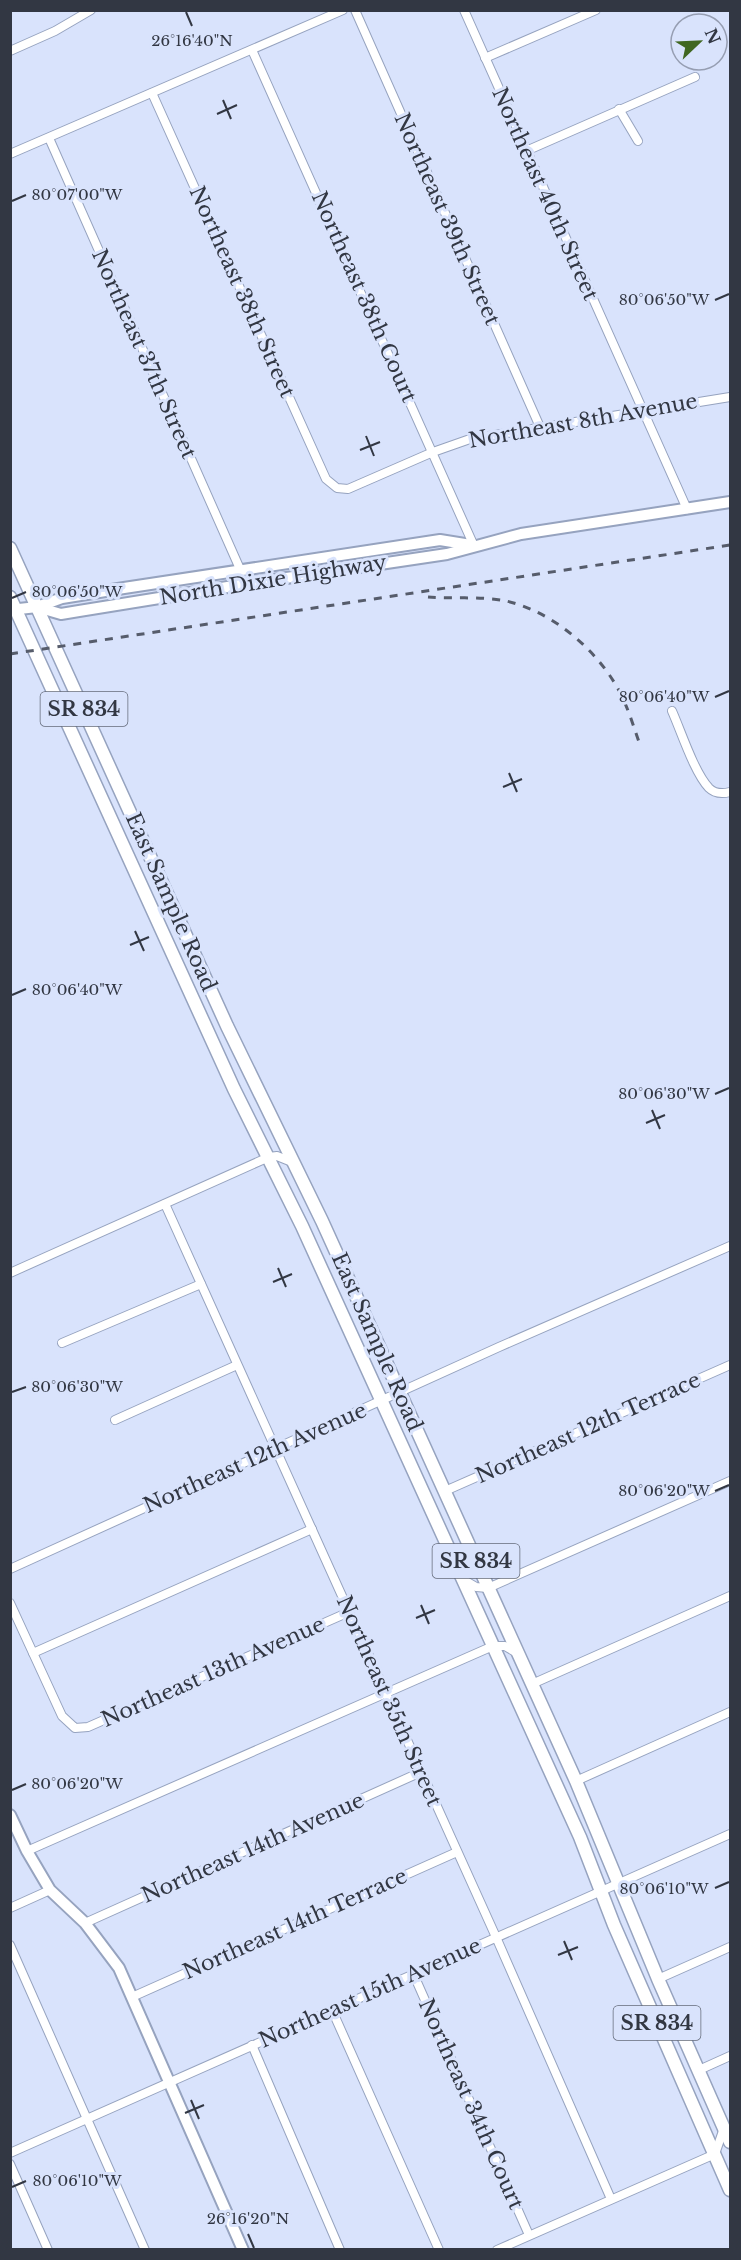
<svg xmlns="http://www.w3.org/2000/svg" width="741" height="2260" viewBox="0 0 741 2260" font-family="'Libre Baskerville',serif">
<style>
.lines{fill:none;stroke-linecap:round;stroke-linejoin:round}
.street-casing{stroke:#96a3bf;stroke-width:10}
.secondary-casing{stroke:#96a3bf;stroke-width:14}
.primary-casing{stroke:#96a3bf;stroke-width:15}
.street{stroke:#fff;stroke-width:8}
.secondary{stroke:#fff;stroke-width:10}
.primary{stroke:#fff;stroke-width:12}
.rail{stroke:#565c6b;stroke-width:3;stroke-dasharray:8 8;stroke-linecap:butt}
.ticks{fill:none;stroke:#323743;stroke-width:2}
.labels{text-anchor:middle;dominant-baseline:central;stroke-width:6;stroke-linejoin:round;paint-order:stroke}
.shield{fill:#d9e3fc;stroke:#646b7a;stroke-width:1.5}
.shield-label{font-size:20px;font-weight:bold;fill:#323743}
.street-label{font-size:21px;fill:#323743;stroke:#d9e3fc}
.ticks-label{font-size:15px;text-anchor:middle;fill:#323743;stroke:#d9e3fc;stroke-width:6;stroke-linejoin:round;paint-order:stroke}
</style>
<rect width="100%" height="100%" fill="#d9e3fc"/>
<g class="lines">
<defs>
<g id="street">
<path d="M355 10 540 427"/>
<path d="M464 10 687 509"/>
<path d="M252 50 474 546"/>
<path d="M10 51 55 31 91 10"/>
<path d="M485 58 596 10"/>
<path d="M152 93 326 479 337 488 348 489 433 452 470 439 730 397"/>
<path d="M619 109 638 141"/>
<path d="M49 138 240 569"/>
<path d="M526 151 695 77"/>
<path d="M10 154 343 10"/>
<path d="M672 711C681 731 694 772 709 788 715 794 722 794 730 792"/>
<path d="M165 1204 496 1937 611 2199"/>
<path d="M10 1273 269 1157 277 1156 292 1162"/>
<path d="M62 1343 201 1284"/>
<path d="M115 1420 237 1365"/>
<path d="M445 1491 730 1365"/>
<path d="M10 1569 499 1347 730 1246"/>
<path d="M464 1580 476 1587 488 1588 730 1481"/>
<path d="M10 1603 62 1716 75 1728 88 1727 349 1612"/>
<path d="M33 1653 312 1529"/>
<path d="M532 1684 730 1596"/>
<path d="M576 1781 730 1712"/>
<path d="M27 1851 493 1646H505L517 1653"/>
<path d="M10 1908 50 1890"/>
<path d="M85 1923 421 1772"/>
<path d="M10 1945 145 2250"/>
<path d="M413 1973 529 2235"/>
<path d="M658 1979 730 1947"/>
<path d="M132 1997 457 1852"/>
<path d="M332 2010 439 2250"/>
<path d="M252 2045 340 2250"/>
<path d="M699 2070 730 2056"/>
<path d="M10 2153 730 1834"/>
<path d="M10 2164 48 2250"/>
<path d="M497 2250 715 2154 724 2128"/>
</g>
<g id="secondary">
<path d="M37 607 61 614 79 611 246 584 447 554 521 534 730 502"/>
<path d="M10 610 37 607 62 598 124 588 440 540 471 545"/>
<path d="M10 1815 27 1851 50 1890 85 1923 119 1968 243 2250"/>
</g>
<g id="primary">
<path d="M10 548 227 1026 322 1221 576 1781 658 1979 730 2142"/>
<path d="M10 597 234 1089 302 1226 580 1837 614 1925 730 2190"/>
</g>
</defs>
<use href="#street" class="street-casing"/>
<use href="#secondary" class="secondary-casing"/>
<use href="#primary" class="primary-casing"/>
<use href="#street" class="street"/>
<use href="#secondary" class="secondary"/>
<use href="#primary" class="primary"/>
<g class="rail">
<path d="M428 597C452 599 483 596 506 601 550 611 591 645 614 682 626 701 632 722 639 742"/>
<path d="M10 654 730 545"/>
</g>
</g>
<path class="ticks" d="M186 12 192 26M223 100 231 119M217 114 237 105M12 201 26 195M715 300 729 294M366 436 374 456M360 450 380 442M12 598 26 592M715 697 729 691M509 773 517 792M503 787 522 779M135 931 144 951M130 945 149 937M12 995 26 989M715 1094 729 1088M652 1110 660 1129M646 1123 665 1115M278 1268 286 1287M273 1282 292 1274M12 1392 26 1387M715 1491 729 1485M421 1605 429 1624M416 1618 435 1610M12 1790 26 1784M715 1888 729 1882M564 1941 572 1960M558 1955 578 1947M191 2100 199 2119M185 2113 204 2105M12 2187 26 2181M248 2234 254 2248"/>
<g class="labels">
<g class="shield">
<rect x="40.5" y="692" width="87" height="34" rx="4.5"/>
<rect x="432.5" y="1544" width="87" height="34" rx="4.5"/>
<rect x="613.5" y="2006" width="87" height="34" rx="4.5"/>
</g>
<g class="shield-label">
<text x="84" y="709">SR 834</text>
<text x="476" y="1561">SR 834</text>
<text x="657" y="2023">SR 834</text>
</g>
<g class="street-label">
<text transform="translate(545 194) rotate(66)">Northeast 40th Street</text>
<text transform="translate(447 219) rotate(66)">Northeast 39th Street</text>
<text transform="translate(242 292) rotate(66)">Northeast 38th Street</text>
<text transform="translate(364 297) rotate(66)">Northeast 38th Court</text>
<text transform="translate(144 354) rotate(66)">Northeast 37th Street</text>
<text transform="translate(583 421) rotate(-10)">Northeast 8th Avenue</text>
<text transform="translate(273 580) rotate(-9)">North Dixie Highway</text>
<text transform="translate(171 902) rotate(66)">East Sample Road</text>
<text transform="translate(377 1342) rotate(66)">East Sample Road</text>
<text transform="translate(588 1428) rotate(-24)">Northeast 12th Terrace</text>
<text transform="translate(255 1458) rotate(-24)">Northeast 12th Avenue</text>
<text transform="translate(213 1672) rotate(-24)">Northeast 13th Avenue</text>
<text transform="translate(389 1701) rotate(66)">Northeast 35th Street</text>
<text transform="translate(253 1848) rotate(-24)">Northeast 14th Avenue</text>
<text transform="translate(295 1924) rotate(-24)">Northeast 14th Terrace</text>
<text transform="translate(370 1993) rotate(-24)">Northeast 15th Avenue</text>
<text transform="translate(471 2104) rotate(66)">Northeast 34th Court</text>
</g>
</g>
<g class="ticks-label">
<text x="192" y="46">26°16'40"N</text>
<text x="77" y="200">80°07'00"W</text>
<text x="664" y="305">80°06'50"W</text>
<text x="77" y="597">80°06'50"W</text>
<text x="664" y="702">80°06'40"W</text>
<text x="77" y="995">80°06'40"W</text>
<text x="664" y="1099">80°06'30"W</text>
<text x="77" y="1392">80°06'30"W</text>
<text x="664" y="1496">80°06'20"W</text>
<text x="77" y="1789">80°06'20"W</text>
<text x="664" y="1894">80°06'10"W</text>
<text x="77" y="2186">80°06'10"W</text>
<text x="248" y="2224">26°16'20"N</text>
</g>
<rect width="741" height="2260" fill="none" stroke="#323743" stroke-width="24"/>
<g transform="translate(699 42) rotate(67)"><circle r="28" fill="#d9e3fc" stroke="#969eb2" stroke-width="1.5"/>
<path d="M0-4.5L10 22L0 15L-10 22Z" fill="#406721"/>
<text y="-9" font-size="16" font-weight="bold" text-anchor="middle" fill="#323743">N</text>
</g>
</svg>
